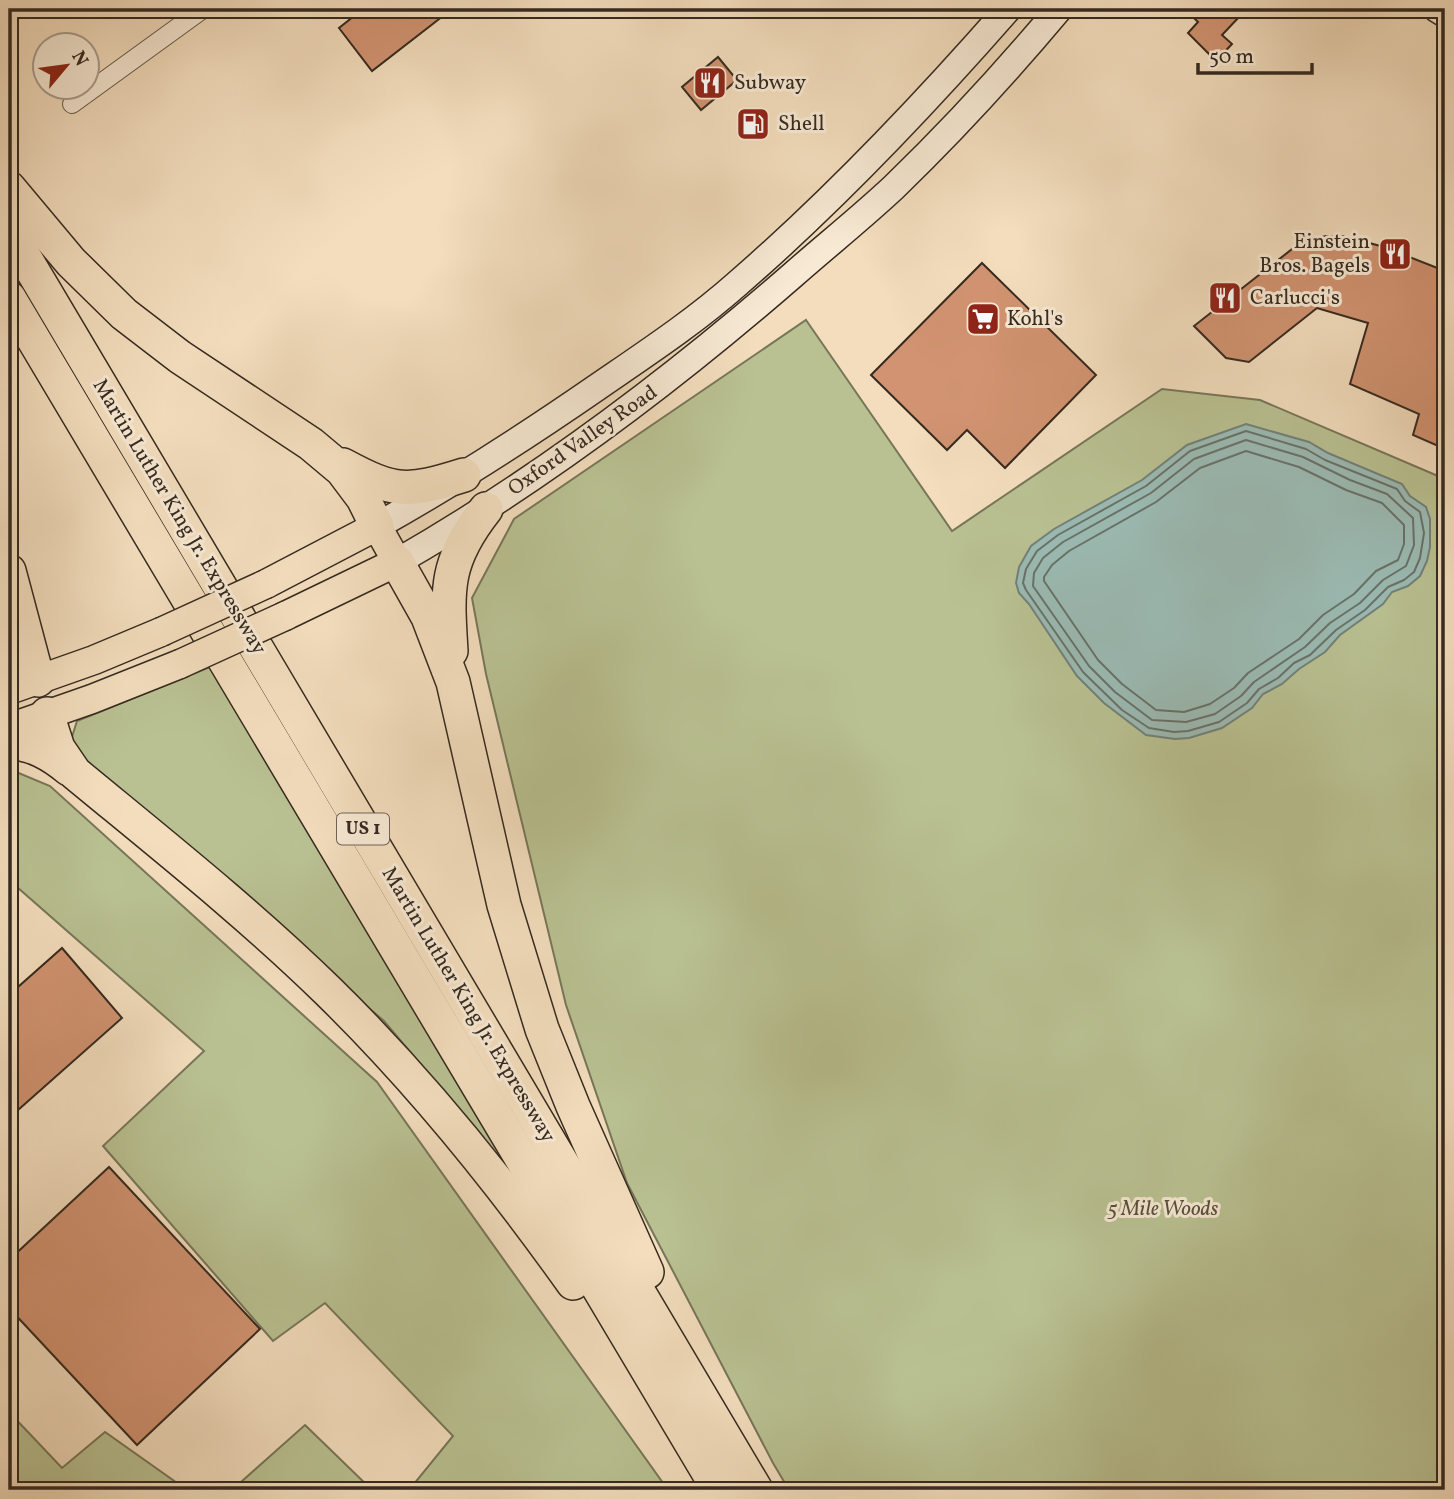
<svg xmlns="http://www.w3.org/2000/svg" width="1454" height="1499" viewBox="0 0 1454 1499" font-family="Vollkorn,serif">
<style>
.green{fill:#b9c192;stroke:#777659;stroke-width:2}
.water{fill:#9bbbb4;stroke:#728179;stroke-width:2}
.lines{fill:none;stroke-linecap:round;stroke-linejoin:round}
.shore{stroke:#68726a;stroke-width:2}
.building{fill:#d19371;stroke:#352a20;stroke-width:2}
.street-casing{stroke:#645747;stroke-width:20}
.secondary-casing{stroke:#352a20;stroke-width:29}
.primary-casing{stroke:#352a20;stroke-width:31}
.highway-casing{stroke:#352a20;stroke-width:36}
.street{stroke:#f7e9d4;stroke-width:18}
.secondary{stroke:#f7e9d4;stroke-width:26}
.primary{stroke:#f3ddbd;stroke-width:28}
.highway{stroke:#f3ddbd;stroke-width:33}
.primary-bridge-casing{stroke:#352a20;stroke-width:31;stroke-linecap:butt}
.primary-bridge{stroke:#f3ddbd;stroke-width:28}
.labels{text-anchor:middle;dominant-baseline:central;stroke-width:6;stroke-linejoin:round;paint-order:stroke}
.shield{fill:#f7e9d4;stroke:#6f6356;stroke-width:2}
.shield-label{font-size:19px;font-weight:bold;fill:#352a20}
.poi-label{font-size:21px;fill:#352a20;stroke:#f7e9d4;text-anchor:start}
.street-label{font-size:21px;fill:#352a20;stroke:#f7e9d4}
.park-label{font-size:21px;font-style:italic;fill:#56503c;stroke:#f7e9d4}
</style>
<rect width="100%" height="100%" fill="#f3ddbd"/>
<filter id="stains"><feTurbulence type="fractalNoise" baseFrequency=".00286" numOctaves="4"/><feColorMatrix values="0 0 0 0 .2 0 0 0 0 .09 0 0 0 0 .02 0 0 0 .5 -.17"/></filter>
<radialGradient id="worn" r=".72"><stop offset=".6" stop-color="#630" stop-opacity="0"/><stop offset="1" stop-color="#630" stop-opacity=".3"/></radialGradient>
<g class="green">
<path d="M806 320 952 531 1162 389 1260 400 1445 479V1490H789L773 1463 627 1183 566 1005 486 674 472 598 514 519Z"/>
<path d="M210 667 516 1177 384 1021 99 776 70 743 77 721Z"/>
<path d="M9 769 50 786 377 1082 668 1490H409L453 1436 325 1303 273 1341 103 1146 204 1051 9 880Z"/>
<path d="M9 1412 62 1468 105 1432 187 1490H9Z"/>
<path d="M305 1425 372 1490H232Z"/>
</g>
<path class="water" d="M1246 424 1309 442 1328 453 1402 484 1410 496 1426 507 1430 519V547L1427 561 1420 576 1408 586 1392 592 1383 604 1340 635 1325 652 1299 669 1282 684 1263 694 1252 708 1222 728 1189 738 1175 739 1146 735 1104 703 1077 676 1029 604 1019 593 1016 583 1019 567 1031 546 1054 529 1142 480 1187 445Z"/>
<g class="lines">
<g class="shore">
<path d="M1246 431 1306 449 1325 460 1397 489 1405 501 1420 512 1424 533 1420 558 1414 572 1404 580 1388 587 1365 610 1336 630 1310 655 1294 663 1278 678 1259 689 1247 703 1219 722 1188 731 1174 732 1149 728 1122 710 1083 672 1026 590 1023 583 1026 569 1037 551 1058 535 1146 486 1190 451Z"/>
<path d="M1246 440 1303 457 1350 480 1387 494 1413 518 1414 545 1406 566 1383 580 1360 603 1330 623 1305 647 1254 682 1241 696 1215 714 1186 722 1152 720 1115 692 1089 666 1033 586 1034 573 1043 558 1063 542 1151 493 1194 459Z"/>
<path d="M1246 451 1299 467 1346 490 1382 503 1404 525V544L1398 560 1376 571 1354 594 1323 615 1299 639 1248 673 1234 688 1210 704 1184 712 1156 710 1122 684 1098 660 1044 581V577L1052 565 1069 551 1156 502 1200 468Z"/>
</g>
</g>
<g class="building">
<path d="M363 9H452L372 71 339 28Z"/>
<path d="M1185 9H1232L1240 16 1222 35 1232 44 1216 61 1188 33 1198 22Z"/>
<path d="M718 57 737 80 701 110 682 87Z"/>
<path d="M1326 236H1344L1384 247 1445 271V449L1413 435 1419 414 1350 384 1368 323 1317 308 1249 362 1226 358 1194 326 1301 242Z"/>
<path d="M982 263 1096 375 1005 468 967 430 947 450 871 375Z"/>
<path d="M62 948 122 1018 9 1118V995Z"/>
<path d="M109 1167 260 1329 137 1445 9 1308V1260Z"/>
</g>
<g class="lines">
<defs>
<path id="street" d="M72 104 203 9"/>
<g id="secondary">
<path d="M1437 9 1445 14"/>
<path d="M377 526C452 484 525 437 596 388 644 355 693 323 737 284 834 200 923 106 1008 9"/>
<path d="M397 562C540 480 670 382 794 274 827 245 862 217 894 187 952 131 1007 71 1059 9"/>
</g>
<g id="primary">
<path d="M266 584 377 526 397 562 285 616"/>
<path d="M9 690 94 660 161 632"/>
<path d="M9 728 92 699 180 664"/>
</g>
<g id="highway">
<path d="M9 188 71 262 124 314 180 357 311 444 342 470 363 498 377 526"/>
<path d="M9 231 756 1490"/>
<path d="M9 298 719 1490"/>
<path d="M343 465C395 493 407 493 464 475"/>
<path d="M397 562 428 617 453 682 504 905 542 1029 573 1106 647 1272"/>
<path d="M9 571 38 680"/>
<path d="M451 651C447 588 445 561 486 509"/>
<path d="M47 714 58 748 75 773C161 844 248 913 328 991 419 1080 499 1179 573 1283"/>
<path d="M9 742C33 744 51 754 69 769"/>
</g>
</defs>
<use href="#street" class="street-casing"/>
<use href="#secondary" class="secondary-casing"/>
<use href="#primary" class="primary-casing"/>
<use href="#highway" class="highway-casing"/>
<use href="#street" class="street"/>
<use href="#secondary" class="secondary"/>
<use href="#primary" class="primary"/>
<use href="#highway" class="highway"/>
<defs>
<g id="primary-bridge">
<path d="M161 632 266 584"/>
<path d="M180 664 285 616"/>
</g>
</defs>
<use href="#primary-bridge" class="primary-bridge-casing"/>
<use href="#primary-bridge" class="primary-bridge"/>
</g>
<defs>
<symbol id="restaurant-square" viewBox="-11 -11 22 22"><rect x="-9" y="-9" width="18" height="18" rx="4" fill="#8f2418" stroke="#f7e9d4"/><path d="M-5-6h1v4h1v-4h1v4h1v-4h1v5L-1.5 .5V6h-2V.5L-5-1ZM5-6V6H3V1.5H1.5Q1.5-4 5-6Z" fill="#fff"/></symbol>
<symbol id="fuel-square" viewBox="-11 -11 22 22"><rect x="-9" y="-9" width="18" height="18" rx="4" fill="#8f2418" stroke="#f7e9d4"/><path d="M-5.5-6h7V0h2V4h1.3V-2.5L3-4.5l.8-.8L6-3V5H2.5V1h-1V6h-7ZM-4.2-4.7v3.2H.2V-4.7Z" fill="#fff"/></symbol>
<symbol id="supermarket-square" viewBox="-11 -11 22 22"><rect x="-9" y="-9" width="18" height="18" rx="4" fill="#8f2418" stroke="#f7e9d4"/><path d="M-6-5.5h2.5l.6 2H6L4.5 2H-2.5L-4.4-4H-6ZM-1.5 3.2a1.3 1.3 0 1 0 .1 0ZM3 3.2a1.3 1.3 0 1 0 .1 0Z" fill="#fff"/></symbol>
</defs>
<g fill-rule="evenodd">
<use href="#restaurant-square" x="691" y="64" width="38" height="38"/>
<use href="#fuel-square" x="734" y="105" width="38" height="38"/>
<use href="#restaurant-square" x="1376" y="235" width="38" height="38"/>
<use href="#restaurant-square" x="1206" y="279" width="38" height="38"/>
<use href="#supermarket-square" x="964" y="300" width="38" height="38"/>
</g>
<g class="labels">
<rect class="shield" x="337" y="813.5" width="52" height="31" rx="5"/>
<g class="shield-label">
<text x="363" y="829">US 1</text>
</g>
<g class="poi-label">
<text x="734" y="83">Subway</text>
<text x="778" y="124">Shell</text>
<text x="1370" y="242" text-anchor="end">Einstein<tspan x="1370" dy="24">Bros. Bagels</tspan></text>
<text x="1250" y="298">Carlucci's</text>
<text x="1007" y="319">Kohl's</text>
</g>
<g class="street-label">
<text transform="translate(583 441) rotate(-35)">Oxford Valley Road</text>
<text transform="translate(179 517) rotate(59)">Martin Luther King Jr. Expressway</text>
<text transform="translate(468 1005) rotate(59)">Martin Luther King Jr. Expressway</text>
</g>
<g class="park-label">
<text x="1163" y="1209">5 Mile Woods</text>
</g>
</g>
<rect width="1454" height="1499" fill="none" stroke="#f3ddbd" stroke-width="35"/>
<rect x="10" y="10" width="1433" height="1478" fill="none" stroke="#352a20" stroke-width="3.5"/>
<rect x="18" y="18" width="1419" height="1464" fill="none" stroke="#352a20" stroke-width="2"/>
<g transform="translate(66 66) rotate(61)"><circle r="33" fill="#f7e9d4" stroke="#a99d8c" stroke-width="2"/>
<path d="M0-5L12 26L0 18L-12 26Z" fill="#8f2418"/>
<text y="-10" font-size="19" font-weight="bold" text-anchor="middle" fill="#352a20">N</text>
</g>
<path d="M1198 63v10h114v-10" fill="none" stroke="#352a20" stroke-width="3.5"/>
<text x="1209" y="63" font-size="21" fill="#352a20" stroke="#f7e9d4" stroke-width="5" paint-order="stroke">50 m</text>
<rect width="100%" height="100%" filter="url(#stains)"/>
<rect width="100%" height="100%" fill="url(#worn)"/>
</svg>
